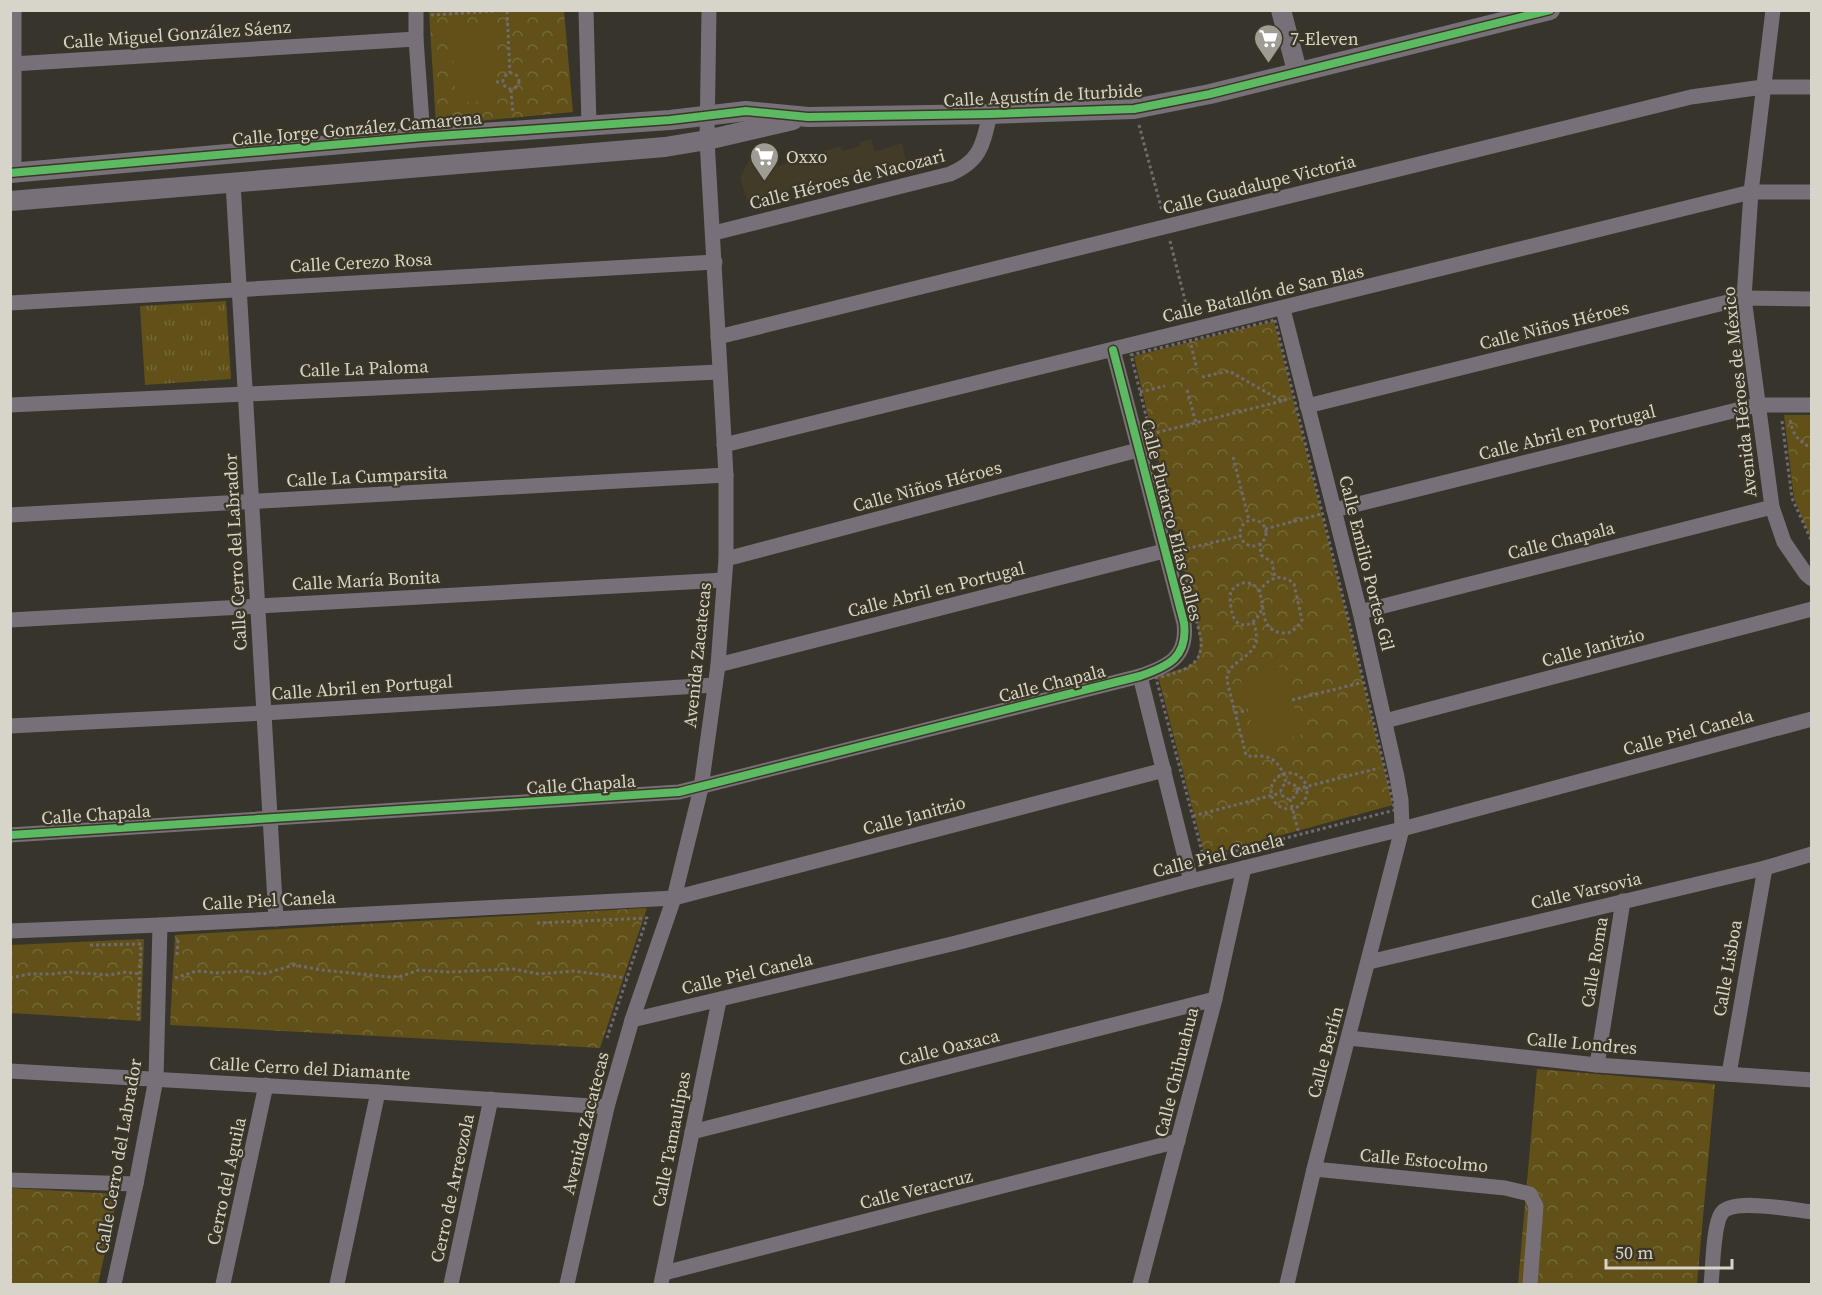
<svg xmlns="http://www.w3.org/2000/svg" width="1822" height="1295" viewBox="0 0 1822 1295" font-family="'Source Serif 4',serif">
<style>
.built{fill:#423b27}
.grass{fill:url(#grass-tufts)}
.forest{fill:url(#forest-crowns)}
.pitch{fill:#615017}
.lines{fill:none;stroke-linecap:round;stroke-linejoin:round}
.path{stroke:#706b6e;stroke-width:3;stroke-dasharray:3 3;stroke-linecap:butt}
.minor{stroke:#777078;stroke-width:15}
.tertiary{stroke:#777078;stroke-width:20}
.cycleway-casing{stroke:#3c3627;stroke-width:11}
.cycleway{stroke:#5cba63;stroke-width:8}
.labels{text-anchor:middle;dominant-baseline:central;stroke-width:4.5;stroke-linejoin:round;paint-order:stroke}
.street-label{font-size:18px;fill:#d7d4ca;stroke:#3c3627}
.poi-label{font-size:18px;fill:#d7d4ca;stroke:#3c3627;text-anchor:start}
</style>
<defs>
<pattern id="grass-tufts" width="24" height="20" patternUnits="userSpaceOnUse" patternTransform="scale(1.5)"><rect width="24" height="20" fill="#615017"/><path d="M3 7l-1-3M5 7V3M7 7l1-3M15 17l-1-3M17 17v-4M19 17l1-3" fill="none" stroke="#776837"/></pattern>
<pattern id="forest-crowns" width="20" height="18" patternUnits="userSpaceOnUse" patternTransform="scale(1.5)"><rect width="20" height="18" fill="#615017"/><path d="M2 6a3 3 0 1 1 6 0M12 15a3 3 0 1 1 6 0" fill="none" stroke="#776837"/></pattern>
</defs>
<rect width="100%" height="100%" fill="#37342c"/>
<path class="built" d="M871 139 875 152 902 143 906 161 747 200 740 178 751 156 774 148 778 166 840 146 843 151 860 146V142Z"/>
<path class="grass" d="M226 301 231 379 145 385 140 306Z"/>
<g class="forest">
<path d="M429 11H564L573 112 436 125Z"/>
<path d="M1274 321 1393 805 1205 856 1158 676 1187 667 1197 660 1200 646 1199 632 1134 356Z"/>
<path d="M1784 415H1811V539L1794 498Z"/>
<path d="M647 908 600 1048 170 1025 175 935Z"/>
<path d="M144 939 141 1021 11 1013V945Z"/>
<path d="M1537 1069 1715 1084 1697 1284H1518Z"/>
<path d="M10 1188 118 1194 98 1284H11Z"/>
</g>
<g class="pitch">
<path d="M492 24 497 100 456 103 451 27Z"/>
<path d="M1284 666 1301 735 1256 745 1240 676Z"/>
</g>
<g class="lines">
<g class="path">
<path d="M507 11 510 73"/>
<path d="M431 15 514 10"/>
<circle cx="511" cy="81" r="8"/>
<path d="M496 82H503"/>
<path d="M511 90 513 113"/>
<path d="M1139 125 1162 211"/>
<path d="M1170 241 1189 316"/>
<path d="M1275 320 1395 810 1204 859 1156 678C1179 672 1204 668 1201 639L1131 355Z"/>
<path d="M1191 345 1197 369"/>
<path d="M1202 377 1229 371 1282 401 1290 398"/>
<path d="M1187 390 1196 423"/>
<path d="M1140 392 1165 386"/>
<path d="M1790 420C1794 438 1798 439 1812 449"/>
<path d="M1782 421 1792 498 1812 542"/>
<path d="M1151 434 1282 401"/>
<path d="M1233 457 1249 520"/>
<circle cx="1253" cy="533" r="13"/>
<path d="M1265 529 1321 514"/>
<path d="M1260 543 1261 555 1272 562 1275 578"/>
<path d="M1181 550 1241 536"/>
<path d="M1259 592C1267 578 1282 572 1294 584L1302 620C1298 627 1292 634 1283 633 1277 633 1269 629 1267 624 1260 612 1266 586 1248 583 1240 582 1236 586 1231 591 1229 598 1231 614 1235 620 1245 633 1262 618 1262 605"/>
<path d="M1253 622C1269 660 1225 656 1227 681L1246 755C1251 757 1255 756 1261 756 1276 757 1283 769 1286 783"/>
<path d="M1292 700 1360 683"/>
<path d="M1235 713 1248 710"/>
<circle cx="1289" cy="791" r="18"/>
<circle cx="1289" cy="791" r="8"/>
<path d="M1297 789 1379 768"/>
<path d="M1290 799 1299 834"/>
<path d="M1193 816 1281 793"/>
<path d="M537 923 647 918 607 1038"/>
<path d="M90 945 141 944 138 1016"/>
<path d="M177 955 178 940"/>
<path d="M10 978 30 974H52L70 972 108 975 126 972 139 974"/>
<path d="M175 978 197 971 219 973 244 971 263 974 294 965 322 970 390 977 402 976 419 970 448 972 513 969 539 974 574 971 626 978"/>
</g>
<g class="minor">
<path d="M416 10V39L423 137"/>
<path d="M586 10 589 126"/>
<path d="M1773 10 1751 192 1744 298 1772 507 1784 542 1806 574 1812 579"/>
<path d="M12 64 416 39"/>
<path d="M14 173V10"/>
<path d="M233 183 276 919"/>
<path d="M714 233 950 174C981 161 983 144 990 114"/>
<path d="M10 303 715 262"/>
<path d="M1283 309 1360 612 1397 777 1401 800 1402 829 1314 1169 1287 1284"/>
<path d="M718 337 1691 97 1763 87H1812"/>
<path d="M10 405 719 372"/>
<path d="M1307 406 1744 298 1812 299"/>
<path d="M724 445 1751 192H1812"/>
<path d="M1334 510 1757 405H1812"/>
<path d="M10 515 726 475"/>
<path d="M726 559 1138 450"/>
<path d="M1360 612 1772 507"/>
<path d="M10 620 724 580"/>
<path d="M718 665 1164 551"/>
<path d="M1140 676 1191 881"/>
<path d="M1385 721 1812 609"/>
<path d="M10 726 264 713 715 685"/>
<path d="M10 835 679 792 1140 676C1169 666 1188 657 1184 623L1113 350"/>
<path d="M10 931 160 925 674 898 1164 770"/>
<path d="M1369 962 1765 868 1812 854"/>
<path d="M632 1020 956 943 1191 881 1402 829 1812 719"/>
<path d="M1349 1038 1597 1065 1812 1080"/>
<path d="M1597 1065 1623 901"/>
<path d="M10 1071 378 1092 607 1107"/>
<path d="M1729 1074 1765 868"/>
<path d="M692 1132 1215 999"/>
<path d="M1314 1169 1505 1188 1530 1194 1536 1206 1530 1284"/>
<path d="M10 1180 136 1184"/>
<path d="M664 1273 1178 1141"/>
<path d="M114 1284 136 1184 156 1079 160 925"/>
<path d="M223 1284 266 1085"/>
<path d="M337 1284 378 1092"/>
<path d="M451 1284 491 1099"/>
<path d="M567 1284 607 1107 632 1020 674 898 701 788 718 665 726 559V475L707 140 709 10"/>
<path d="M661 1284 719 1001"/>
<path d="M1140 1284 1215 999 1244 868"/>
<path d="M1711 1284C1713 1268 1713 1227 1721 1214 1731 1197 1793 1210 1812 1212"/>
</g>
<g class="tertiary">
<path d="M1281 10 1297 71"/>
<path d="M10 173 423 137 670 120 746 111 808 117 990 114 1134 109 1210 94 1550 10"/>
<path d="M10 201 665 147 707 140 793 120"/>
</g>
<defs>
<g id="cycleway">
<path d="M10 173 423 137 670 120 746 111 808 117 990 114 1134 109 1210 94 1550 10"/>
<path d="M10 835 679 792 1140 676C1169 666 1188 657 1184 623L1113 350"/>
</g>
</defs>
<use href="#cycleway" class="cycleway-casing"/>
<use href="#cycleway" class="cycleway"/>
</g>
<defs>
<symbol id="supermarket-pin" viewBox="-11 -11 22 30"><path d="M0 17L-7.5 6A9.5 9.5 0 1 1 7.5 6Z" fill="#9f9c93" stroke="#3c3627"/><path d="M-6-5.5h2.5l.6 2H6L4.5 2H-2.5L-4.4-4H-6ZM-1.5 3.2a1.3 1.3 0 1 0 .1 0ZM3 3.2a1.3 1.3 0 1 0 .1 0Z" fill="#fff"/></symbol>
</defs>
<g fill-rule="evenodd">
<use href="#supermarket-pin" x="1252" y="22" width="33" height="45"/>
<use href="#supermarket-pin" x="748" y="140" width="33" height="45"/>
</g>
<g class="labels">
<g class="street-label">
<text transform="translate(177 34) rotate(-4)">Calle Miguel González Sáenz</text>
<text transform="translate(1043 95) rotate(-3)">Calle Agustín de Iturbide</text>
<text transform="translate(357 128) rotate(-5)">Calle Jorge González Camarena</text>
<text transform="translate(847 179) rotate(-14)">Calle Héroes de Nacozari</text>
<text transform="translate(1259 184) rotate(-14)">Calle Guadalupe Victoria</text>
<text transform="translate(361 262) rotate(-3)">Calle Cerezo Rosa</text>
<text transform="translate(1263 293) rotate(-13)">Calle Batallón de San Blas</text>
<text transform="translate(1554 325) rotate(-14)">Calle Niños Héroes</text>
<text transform="translate(364 368) rotate(-2)">Calle La Paloma</text>
<text transform="translate(1739 392) rotate(-96)">Avenida Héroes de México</text>
<text transform="translate(1567 432) rotate(-14)">Calle Abril en Portugal</text>
<text transform="translate(367 476) rotate(-3)">Calle La Cumparsita</text>
<text transform="translate(927 486) rotate(-15)">Calle Niños Héroes</text>
<text transform="translate(1172 520) rotate(76)">Calle Plutarco Elías Calles</text>
<text transform="translate(1561 540) rotate(-14)">Calle Chapala</text>
<text transform="translate(235 552) rotate(-93)">Calle Cerro del Labrador</text>
<text transform="translate(1367 563) rotate(76)">Calle Emilio Portes Gil</text>
<text transform="translate(366 580) rotate(-3)">Calle María Bonita</text>
<text transform="translate(936 589) rotate(-14)">Calle Abril en Portugal</text>
<text transform="translate(1593 647) rotate(-15)">Calle Janitzio</text>
<text transform="translate(697 655) rotate(-84)">Avenida Zacatecas</text>
<text transform="translate(1052 683) rotate(-14)">Calle Chapala</text>
<text transform="translate(362 687) rotate(-4)">Calle Abril en Portugal</text>
<text transform="translate(1688 732) rotate(-15)">Calle Piel Canela</text>
<text transform="translate(581 784) rotate(-4)">Calle Chapala</text>
<text transform="translate(96 814) rotate(-4)">Calle Chapala</text>
<text transform="translate(914 815) rotate(-15)">Calle Janitzio</text>
<text transform="translate(1218 855) rotate(-14)">Calle Piel Canela</text>
<text transform="translate(1586 890) rotate(-13)">Calle Varsovia</text>
<text transform="translate(269 900) rotate(-3)">Calle Piel Canela</text>
<text transform="translate(1594 962) rotate(-81)">Calle Roma</text>
<text transform="translate(1727 968) rotate(-80)">Calle Lisboa</text>
<text transform="translate(747 973) rotate(-13)">Calle Piel Canela</text>
<text transform="translate(1582 1043) rotate(5)">Calle Londres</text>
<text transform="translate(949 1047) rotate(-14)">Calle Oaxaca</text>
<text transform="translate(1325 1052) rotate(-75)">Calle Berlín</text>
<text transform="translate(310 1068) rotate(3)">Calle Cerro del Diamante</text>
<text transform="translate(1176 1072) rotate(-76)">Calle Chihuahua</text>
<text transform="translate(585 1123) rotate(-76)">Avenida Zacatecas</text>
<text transform="translate(671 1139) rotate(-79)">Calle Tamaulipas</text>
<text transform="translate(118 1156) rotate(-80)">Calle Cerro del Labrador</text>
<text transform="translate(1424 1160) rotate(5)">Calle Estocolmo</text>
<text transform="translate(226 1181) rotate(-78)">Cerro del Aguila</text>
<text transform="translate(452 1188) rotate(-78)">Cerro de Arreozola</text>
<text transform="translate(916 1189) rotate(-14)">Calle Veracruz</text>
</g>
<g class="poi-label">
<text x="1290" y="38">7-Eleven</text>
<text x="786" y="156">Oxxo</text>
</g>
</g>
<rect width="1822" height="1295" fill="none" stroke="#d7d4ca" stroke-width="24"/>
<path d="M1606 1259v9h126v-9" fill="none" stroke="#d7d4ca" stroke-width="3"/>
<text x="1615" y="1259" font-size="18" fill="#d7d4ca" stroke="#3c3627" stroke-width="4.5" paint-order="stroke">50 m</text>
</svg>
